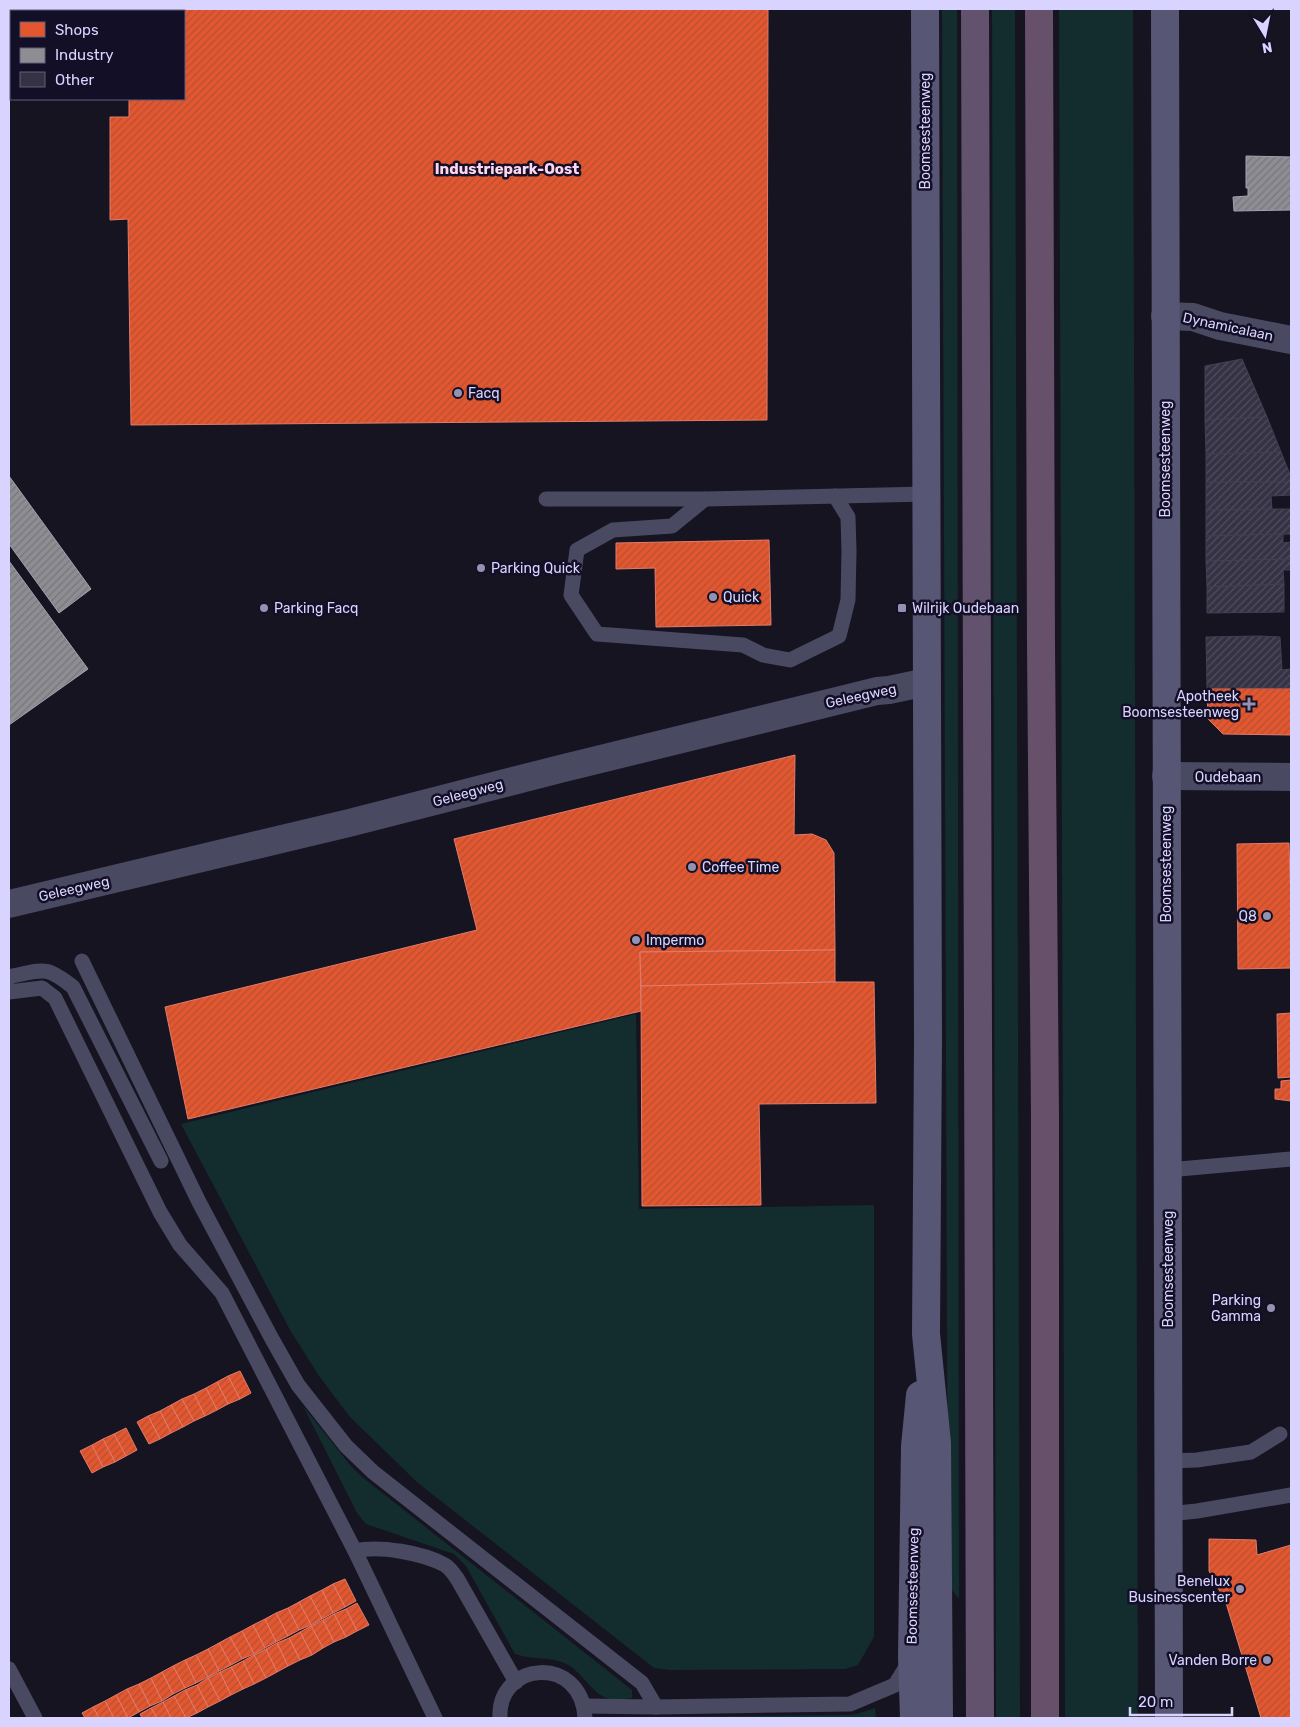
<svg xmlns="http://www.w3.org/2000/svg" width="1300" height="1727" viewBox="0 0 1300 1727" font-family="Rubik,sans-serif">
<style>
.green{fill:#132c2d}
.shops{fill:url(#shops-hatch);stroke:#e17c6d}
.industry{fill:url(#industry-hatch);stroke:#a4a2b3}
.building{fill:url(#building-hatch);stroke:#433f54}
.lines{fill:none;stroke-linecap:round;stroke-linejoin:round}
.service{stroke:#4a4962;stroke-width:15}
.minor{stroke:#4a4962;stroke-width:28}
.tertiary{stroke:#4a4962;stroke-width:28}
.secondary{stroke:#575674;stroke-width:28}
.trunk{stroke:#62526e;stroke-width:28}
.motorway{stroke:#67516a;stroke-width:28}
.poi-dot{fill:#9591b1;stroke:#130f26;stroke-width:2}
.labels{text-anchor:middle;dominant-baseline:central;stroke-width:5;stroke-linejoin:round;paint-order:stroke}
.street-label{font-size:14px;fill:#d9d4ff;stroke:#130f26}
.poi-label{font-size:14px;fill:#d9d4ff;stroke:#130f26;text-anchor:start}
.neighbourhood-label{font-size:15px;font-weight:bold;fill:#ffd6f0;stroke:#130f26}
</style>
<defs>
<pattern id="shops-hatch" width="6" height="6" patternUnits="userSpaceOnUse" patternTransform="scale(1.25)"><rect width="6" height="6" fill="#e4572e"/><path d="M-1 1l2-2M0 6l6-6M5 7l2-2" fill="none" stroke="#b35037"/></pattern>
<pattern id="industry-hatch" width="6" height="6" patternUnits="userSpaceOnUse" patternTransform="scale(1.25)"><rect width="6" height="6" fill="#8d8d92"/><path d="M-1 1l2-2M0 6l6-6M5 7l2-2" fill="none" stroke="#76767d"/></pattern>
<pattern id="building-hatch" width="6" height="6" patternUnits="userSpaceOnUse" patternTransform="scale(1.25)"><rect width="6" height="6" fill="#343243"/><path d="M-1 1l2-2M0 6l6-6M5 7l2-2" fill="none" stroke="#514f5f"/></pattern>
</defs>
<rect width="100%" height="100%" fill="#161421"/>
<g class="green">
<path d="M942 9H957L959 1599 948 1585Z"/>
<path d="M992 9H1015L1020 1718H996Z"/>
<path d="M1059 9H1133L1138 1718H1065Z"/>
<path d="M636 1014 639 1209 874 1205V1637L858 1665 845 1669 670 1670 654 1668 418 1483 350 1417 319 1376 290 1330 181 1124Z"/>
<path d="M303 1406 351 1466 361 1476 632 1690V1698C624 1699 616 1701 609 1699 591 1694 582 1670 564 1663 548 1656 531 1660 515 1654L466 1566 454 1554 366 1524 357 1513Z"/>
<path d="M875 1708 876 1718H602V1717L847 1715 857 1714Z"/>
</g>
<g class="shops">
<path d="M129 9H768L767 420 131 425 128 219 110 220V117H129V99H184V11H129Z"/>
<path d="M769 540 771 625 656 627 655 568 616 569V543Z"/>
<path d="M1207 688H1291V735L1223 734 1208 719Z"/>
<path d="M795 755 794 835 812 834 826 840 834 853 835 950 640 952 641 1011 188 1119 165 1007 477 930 454 839Z"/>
<path d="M1289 843 1290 882H1291V968L1238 969 1237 844Z"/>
<path d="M835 950V982L641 986 640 952Z"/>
<path d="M835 982H874L876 1103 759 1104 761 1205 642 1206 641 986Z"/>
<path d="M1291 1013V1077L1278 1078 1277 1014Z"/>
<path d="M1291 1080V1101L1275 1099V1089H1281V1081Z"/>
<path d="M240 1371 251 1393 240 1399 228 1376Z"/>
<path d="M228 1376 240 1399 228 1404 217 1382Z"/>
<path d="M217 1382 228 1404 217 1410 206 1388Z"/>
<path d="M206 1388 217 1410 205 1416 194 1394Z"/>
<path d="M194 1394 205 1416 194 1421 182 1399Z"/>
<path d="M182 1399 194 1421 183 1427 171 1405Z"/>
<path d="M171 1405 183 1427 171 1433 160 1411Z"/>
<path d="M160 1411 171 1433 160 1439 148 1416Z"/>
<path d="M148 1416 160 1439 149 1444 137 1422Z"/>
<path d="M126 1428 137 1450 126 1456 114 1434Z"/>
<path d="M114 1434 126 1456 115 1462 103 1439Z"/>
<path d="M103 1439 115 1462 103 1467 92 1445Z"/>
<path d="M92 1445 103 1467 92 1473 80 1451Z"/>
<path d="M1209 1539 1256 1540 1257 1555 1291 1545V1718H1261L1226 1603 1209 1571Z"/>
<path d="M345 1579 356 1601 345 1607 333 1584Z"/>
<path d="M333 1584 345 1607 333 1613 322 1590Z"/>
<path d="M322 1590 333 1613 322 1619 310 1596Z"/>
<path d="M310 1596 322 1619 311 1625 299 1602Z"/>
<path d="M299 1602 311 1625 299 1630 288 1608Z"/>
<path d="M357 1603 369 1625 357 1631 346 1609Z"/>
<path d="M288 1608 299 1630 288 1636 276 1613Z"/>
<path d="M346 1609 357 1631 346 1637 334 1614Z"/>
<path d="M276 1613 288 1636 276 1642 265 1619Z"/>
<path d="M334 1614 346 1637 334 1642 323 1620Z"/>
<path d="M265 1619 276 1642 265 1648 253 1625Z"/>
<path d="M323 1620 334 1642 323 1648 311 1626Z"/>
<path d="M253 1625 265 1648 254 1654 242 1631Z"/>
<path d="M311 1626 323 1648 312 1655 300 1632Z"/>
<path d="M242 1631 254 1654 242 1659 230 1637Z"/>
<path d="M300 1632 312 1655 300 1660 289 1638Z"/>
<path d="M230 1637 242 1659 231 1665 219 1643Z"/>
<path d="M289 1638 300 1660 288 1666 277 1643Z"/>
<path d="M219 1643 231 1665 219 1671 208 1649Z"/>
<path d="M277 1643 288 1666 277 1672 266 1649Z"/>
<path d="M208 1649 219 1671 208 1677 196 1655Z"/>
<path d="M266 1649 277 1672 266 1678 254 1655Z"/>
<path d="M196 1655 208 1677 196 1683 185 1660Z"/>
<path d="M254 1655 266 1678 254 1684 243 1661Z"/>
<path d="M185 1660 196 1683 185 1688 173 1666Z"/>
<path d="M243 1661 254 1684 243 1689 231 1667Z"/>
<path d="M173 1666 185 1688 173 1694 162 1672Z"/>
<path d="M231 1667 243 1689 231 1695 220 1672Z"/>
<path d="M162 1672 173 1694 162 1701 151 1678Z"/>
<path d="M220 1672 231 1695 220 1701 208 1678Z"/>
<path d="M151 1678 162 1701 150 1706 139 1684Z"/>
<path d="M208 1678 220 1701 208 1707 197 1685Z"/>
<path d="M139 1684 150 1706 139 1712 127 1689Z"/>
<path d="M197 1685 208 1707 197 1713 185 1690Z"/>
<path d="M127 1689 139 1712 128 1718 116 1695Z"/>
<path d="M185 1690 197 1713 186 1718 174 1696Z"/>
<path d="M116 1695 128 1718H114L105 1701Z"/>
<path d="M174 1696 186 1718H171L163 1702Z"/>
<path d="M105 1701 114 1718H99L93 1707Z"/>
<path d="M163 1702 171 1718H157L151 1708Z"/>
<path d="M93 1707 99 1718H85L82 1713Z"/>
<path d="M151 1708 157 1718H142L140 1714Z"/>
</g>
<g class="industry">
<path d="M1246 156 1291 157V210L1234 211 1233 197 1248 196V188H1246Z"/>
<path d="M9 476 91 589 59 613 9 544Z"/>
<path d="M9 561 88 669 9 725Z"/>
</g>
<g class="building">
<path d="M1242 359 1267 417 1205 420V366Z"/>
<path d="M1267 417 1281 452 1206 454 1205 420Z"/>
<path d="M1281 452 1291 477V482H1206V454Z"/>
<path d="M1206 482H1291V495L1271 496 1272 509 1206 510Z"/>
<path d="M1272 509H1291V534L1206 536V510Z"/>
<path d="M1283 534V543L1291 542V559L1206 561V536Z"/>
<path d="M1291 559V570H1283L1284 584 1207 587 1206 561Z"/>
<path d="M1284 584V612L1207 613V587Z"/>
<path d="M1259 636 1280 637 1282 670 1291 669V688H1207L1206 637Z"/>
</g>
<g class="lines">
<g class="service">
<path d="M546 499H705L927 494"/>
<path d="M705 499 672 526 613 530 577 550 571 595 597 634 743 645 763 655 790 660 839 636 848 600 849 551 848 517 835 496"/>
<path d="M82 961 199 1202 272 1339 298 1385 346 1446 373 1472 642 1683 656 1707"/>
<path d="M9 978 12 976C44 970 45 965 73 987L161 1161"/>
<path d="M9 992 42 988 55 998 160 1212 180 1245 222 1293 355 1551 435 1718"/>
<path d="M1168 1170 1291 1159"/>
<path d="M1169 1461 1197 1460 1251 1452 1280 1434"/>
<path d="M1168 1514 1197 1511 1291 1495"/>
<path d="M355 1551C379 1545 423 1553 445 1565 451 1569 454 1574 458 1580L516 1682"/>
<path d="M9 1669 35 1718"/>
<path d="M584 1706 656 1707 850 1704 895 1685 909 1662"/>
<path d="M500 1718C497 1661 582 1654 585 1718"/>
</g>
<g class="minor">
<path d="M1165 316 1193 317 1220 326 1291 340"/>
<path d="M1166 776 1291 777"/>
</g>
<path class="tertiary" d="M9 904 349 823 560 769 877 691 889 690 927 682"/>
<g class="secondary">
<path d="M925 9 928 1041 926 1334 937 1443 939 1718"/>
<path d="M1165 9 1169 1718"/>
<path d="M914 1718 912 1657 915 1446 920 1395"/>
</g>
<path class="trunk" d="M975 9 980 1718"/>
<path class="motorway" d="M1039 9 1041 646 1045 1116V1718"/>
</g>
<g class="poi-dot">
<circle cx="458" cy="393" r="5"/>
<circle cx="481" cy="568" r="5"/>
<circle cx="713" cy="597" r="5"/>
<circle cx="264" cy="608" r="5"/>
<rect x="897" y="603" width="10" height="10" rx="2.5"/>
<path d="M1246.5 696.5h5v5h5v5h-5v5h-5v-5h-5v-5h5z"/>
<circle cx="692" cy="867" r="5"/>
<circle cx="1267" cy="916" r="5"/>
<circle cx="636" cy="940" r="5"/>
<circle cx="1271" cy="1308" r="5"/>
<circle cx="1240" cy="1589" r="5"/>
<circle cx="1267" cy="1660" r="5"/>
</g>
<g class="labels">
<g class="street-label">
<text transform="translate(925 131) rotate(-90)">Boomsesteenweg</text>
<text transform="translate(1228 327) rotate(12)">Dynamicalaan</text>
<text transform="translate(1165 459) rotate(-90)">Boomsesteenweg</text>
<text transform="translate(861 696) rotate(-12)">Geleegweg</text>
<text x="1228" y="777">Oudebaan</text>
<text transform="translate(468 793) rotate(-15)">Geleegweg</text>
<text transform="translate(1166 864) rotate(-90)">Boomsesteenweg</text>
<text transform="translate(74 889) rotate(-13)">Geleegweg</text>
<text transform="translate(1168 1269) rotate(-90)">Boomsesteenweg</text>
<text transform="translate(913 1586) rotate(-89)">Boomsesteenweg</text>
</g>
<g class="poi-label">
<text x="468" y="393">Facq</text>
<text x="491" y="568">Parking Quick</text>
<text x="723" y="597">Quick</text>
<text x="274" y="608">Parking Facq</text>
<text x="912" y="608">Wilrijk Oudebaan</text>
<text x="1239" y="696" text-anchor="end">Apotheek<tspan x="1239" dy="16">Boomsesteenweg</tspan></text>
<text x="702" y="867">Coffee Time</text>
<text x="1257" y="916" text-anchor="end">Q8</text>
<text x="646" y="940">Impermo</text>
<text x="1261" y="1300" text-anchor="end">Parking<tspan x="1261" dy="16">Gamma</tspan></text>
<text x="1230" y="1581" text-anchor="end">Benelux<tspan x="1230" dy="16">Businesscenter</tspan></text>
<text x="1257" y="1660" text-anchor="end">Vanden Borre</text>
</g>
<g class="neighbourhood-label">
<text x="507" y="169">Industriepark-Oost</text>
</g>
</g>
<rect width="1300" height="1727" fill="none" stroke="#d9d4ff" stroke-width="20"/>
<rect x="10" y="10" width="175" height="90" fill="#130f26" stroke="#625e7d"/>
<rect x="20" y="22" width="25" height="15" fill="#e4572e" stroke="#625e7d"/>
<text x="55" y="35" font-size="15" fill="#d9d4ff">Shops</text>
<rect x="20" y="48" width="25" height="15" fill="#8d8d92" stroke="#625e7d"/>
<text x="55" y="60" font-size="15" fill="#d9d4ff">Industry</text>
<rect x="20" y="72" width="25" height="15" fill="#343243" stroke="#625e7d"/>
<text x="55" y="85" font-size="15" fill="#d9d4ff">Other</text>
<g transform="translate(1265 35) rotate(170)" stroke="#130f26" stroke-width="4" paint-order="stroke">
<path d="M0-4L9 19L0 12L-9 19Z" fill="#d9d4ff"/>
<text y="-8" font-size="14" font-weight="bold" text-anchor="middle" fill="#d9d4ff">N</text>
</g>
<path d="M1130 1707v8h102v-8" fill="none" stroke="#d9d4ff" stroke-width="2.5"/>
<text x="1138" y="1707" font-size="15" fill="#d9d4ff" stroke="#130f26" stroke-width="4" paint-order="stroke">20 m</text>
</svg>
